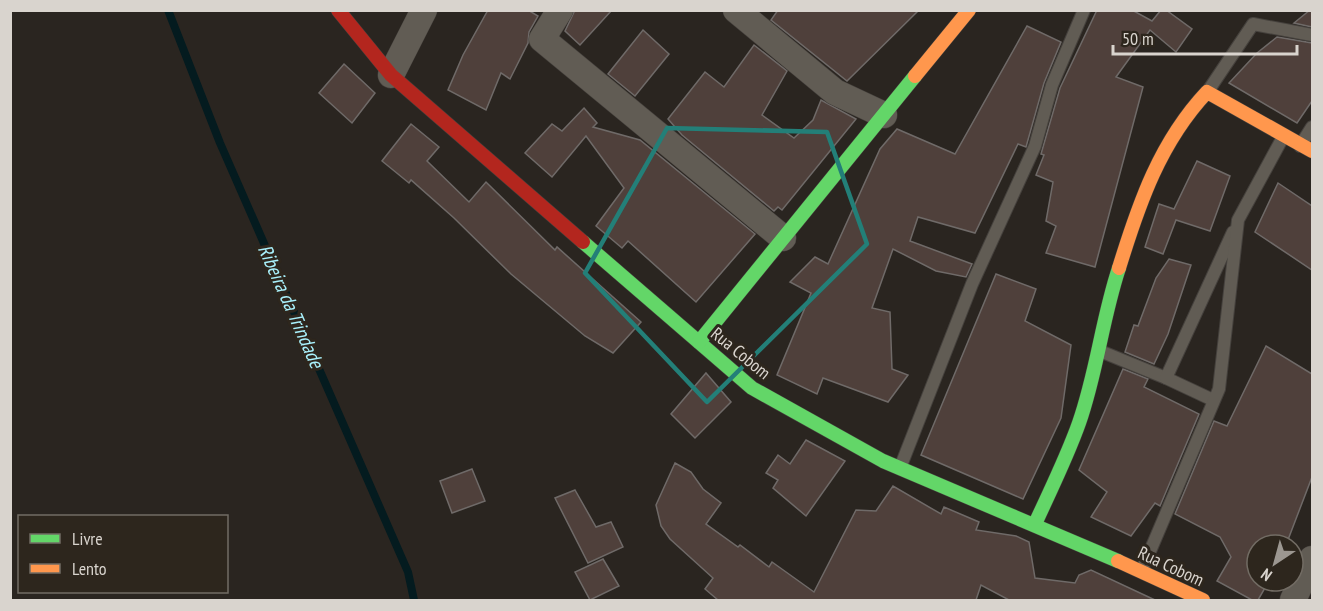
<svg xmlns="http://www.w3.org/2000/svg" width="1323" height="611" viewBox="0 0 1323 611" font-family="'PT Sans Narrow',sans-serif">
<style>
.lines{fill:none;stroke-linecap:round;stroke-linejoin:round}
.stream{stroke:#041b1f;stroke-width:8}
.building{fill:#4f403b;stroke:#6f6a68;stroke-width:1.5}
.lane-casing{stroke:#45413d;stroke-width:14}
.street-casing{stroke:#45413d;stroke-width:27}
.fast-casing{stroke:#45413d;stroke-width:15}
.slow-casing{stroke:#45413d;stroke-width:15}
.jam-casing{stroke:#45413d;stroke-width:15}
.lane{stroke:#615c54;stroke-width:12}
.street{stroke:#615c54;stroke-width:26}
.fast{stroke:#63d668;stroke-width:14}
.slow{stroke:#ff974d;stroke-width:14}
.jam{stroke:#b3261e;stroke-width:14}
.marked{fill:none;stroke:#237f78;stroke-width:4.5;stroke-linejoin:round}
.labels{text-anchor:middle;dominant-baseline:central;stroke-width:6;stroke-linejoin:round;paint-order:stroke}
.street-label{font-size:18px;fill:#d9d4ce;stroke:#2d261d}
.water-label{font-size:20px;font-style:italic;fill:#a9f1fc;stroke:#2d261d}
</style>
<rect width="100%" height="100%" fill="#2a2520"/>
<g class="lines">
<path class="stream" d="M168 10 220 143 408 572 414 600"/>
</g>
<g class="building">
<path d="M488 10H528L538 16 529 32 528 43 510 79 501 73 486 110 448 90 463 55Z"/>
<path d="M575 10H612L580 45 565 31Z"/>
<path d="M778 10H919L847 81 771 20Z"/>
<path d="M1097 10H1132L1152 21 1161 10H1166L1192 29 1176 52 1150 30 1116 77 1143 87 1095 267 1046 253 1056 226 1046 221 1053 182 1036 175 1044 155 1041 154 1060 88Z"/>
<path d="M1310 10H1312V27L1294 23Z"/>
<path d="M1027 26 1061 42 1044 83 1026 147 1018 144 975 233 918 217 910 241 972 264 966 277 936 271 893 249 872 308 890 312 892 369 908 375 888 402 823 378 817 394 777 375 811 293 790 282 815 257 828 264 880 149 897 129 955 154Z"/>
<path d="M643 30 669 54 635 96 608 74Z"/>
<path d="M1277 37 1312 43V101L1297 123 1229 83 1257 53Z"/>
<path d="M754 45 787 71 762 115 794 138 813 120 821 100 856 119 782 210 778 207 774 211 682 135 668 119 705 72 724 87Z"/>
<path d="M344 64 375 93 352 123 319 93Z"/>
<path d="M584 108 597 123 593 127 640 140 755 234 696 302 628 241 622 248 596 226 624 188 586 136 552 177 525 153 552 124 562 131Z"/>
<path d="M411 124 439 147 427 161 469 202 486 182 555 250 557 247 641 322 613 353 585 336 511 274 454 218 411 180 409 183 382 161Z"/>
<path d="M1197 161 1230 176 1210 231 1176 220 1163 254 1145 247 1159 204 1174 209Z"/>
<path d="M1278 183 1312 206V270L1255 232Z"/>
<path d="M1169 259 1191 265 1168 334 1154 364 1125 352 1134 325 1138 326 1156 278Z"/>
<path d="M996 274 1036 289 1025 321 1071 345 1061 418 1023 499 921 455Z"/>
<path d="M1266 346 1312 374V477L1286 545H1257V581H1269L1258 600H1252L1217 581 1231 557 1220 537 1175 514 1214 421 1227 426Z"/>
<path d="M1123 369 1148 379 1144 387 1199 414 1160 506 1155 503 1131 536 1091 517 1107 492 1079 470Z"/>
<path d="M706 373 731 402 695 438 671 414Z"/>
<path d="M806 440 845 461 806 516 773 488 778 480 766 473 778 455 790 464Z"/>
<path d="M675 463 691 472 703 489 721 503 706 524 738 547 740 545 769 567 772 562 814 592 856 510 876 511 893 486 941 514 944 507 979 522 976 530 1016 536 1029 542 1035 578 1075 583 1079 575 1091 570 1155 600H1009L981 585 976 600H718L705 589 713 578 670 539 661 526 656 505Z"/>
<path d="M472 469 485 501 452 513 440 481Z"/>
<path d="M575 490 596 527 611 522 623 547 588 563 555 498Z"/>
<path d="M603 559 619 586 590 600 575 572Z"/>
</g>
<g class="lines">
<defs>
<g id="lane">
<path d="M1208 91 1253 24 1312 35"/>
<path d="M1300 146 1312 127"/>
<path d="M1100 351 1166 378"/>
<path d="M1213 400 1166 378 1233 232"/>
<path d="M900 468 972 284 1035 146 1052 85 1084 10"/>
<path d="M1142 570 1219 389 1238 220 1282 139"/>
</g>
<g id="street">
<path d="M560 10 542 39 783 238"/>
<path d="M736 10 835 92 884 115"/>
<path d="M391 75 424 10"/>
<path d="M1293 600 1312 559"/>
</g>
<g id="fast">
<path d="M583 242 752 388 883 461 1118 561"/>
<path d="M699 342 915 76"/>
<path d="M1035 524C1050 491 1067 457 1079 423 1097 372 1102 319 1119 268"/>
</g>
<g id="slow">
<path d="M915 76 969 10"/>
<path d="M1119 268C1139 203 1160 142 1207 92L1312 151"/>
<path d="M1118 561 1203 600"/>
</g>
<path id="jam" d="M338 10 391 75 583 242"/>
</defs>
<use href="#lane" class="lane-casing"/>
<use href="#street" class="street-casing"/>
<use href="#fast" class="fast-casing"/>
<use href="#slow" class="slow-casing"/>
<use href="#jam" class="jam-casing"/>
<use href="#lane" class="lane"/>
<use href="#street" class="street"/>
<use href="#fast" class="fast"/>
<use href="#slow" class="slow"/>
<use href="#jam" class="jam"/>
</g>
<path class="marked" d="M667 128 827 132 867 244 707 402 585 273Z"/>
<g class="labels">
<g class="street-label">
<text transform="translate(741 353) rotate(39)">Rua Cobom</text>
<text transform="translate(1171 566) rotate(25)">Rua Cobom</text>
</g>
<g class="water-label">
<text transform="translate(291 306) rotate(66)">Ribeira da Trindade</text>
</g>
</g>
<rect width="1323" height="611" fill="none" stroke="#d9d4ce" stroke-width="24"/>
<rect x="18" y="515" width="210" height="78" fill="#2d261d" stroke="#726c64" stroke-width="1.5"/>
<rect x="30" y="534" width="30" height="9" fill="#63d668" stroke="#726c64" stroke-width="1.5"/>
<text x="72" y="545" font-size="18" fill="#d9d4ce">Livre</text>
<rect x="30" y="564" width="30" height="9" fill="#ff974d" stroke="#726c64" stroke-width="1.5"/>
<text x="72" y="575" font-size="18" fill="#d9d4ce">Lento</text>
<g transform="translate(1275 563) rotate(216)"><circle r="28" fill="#2d261d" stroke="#726c64" stroke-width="1.5"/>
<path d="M0-4.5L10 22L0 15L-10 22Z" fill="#9c9791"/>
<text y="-9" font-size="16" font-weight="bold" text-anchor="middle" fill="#d9d4ce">N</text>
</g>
<path d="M1113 45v9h184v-9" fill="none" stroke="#d9d4ce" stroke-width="3"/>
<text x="1122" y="45" font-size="18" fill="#d9d4ce" stroke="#2d261d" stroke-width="4.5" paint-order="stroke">50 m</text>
</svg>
